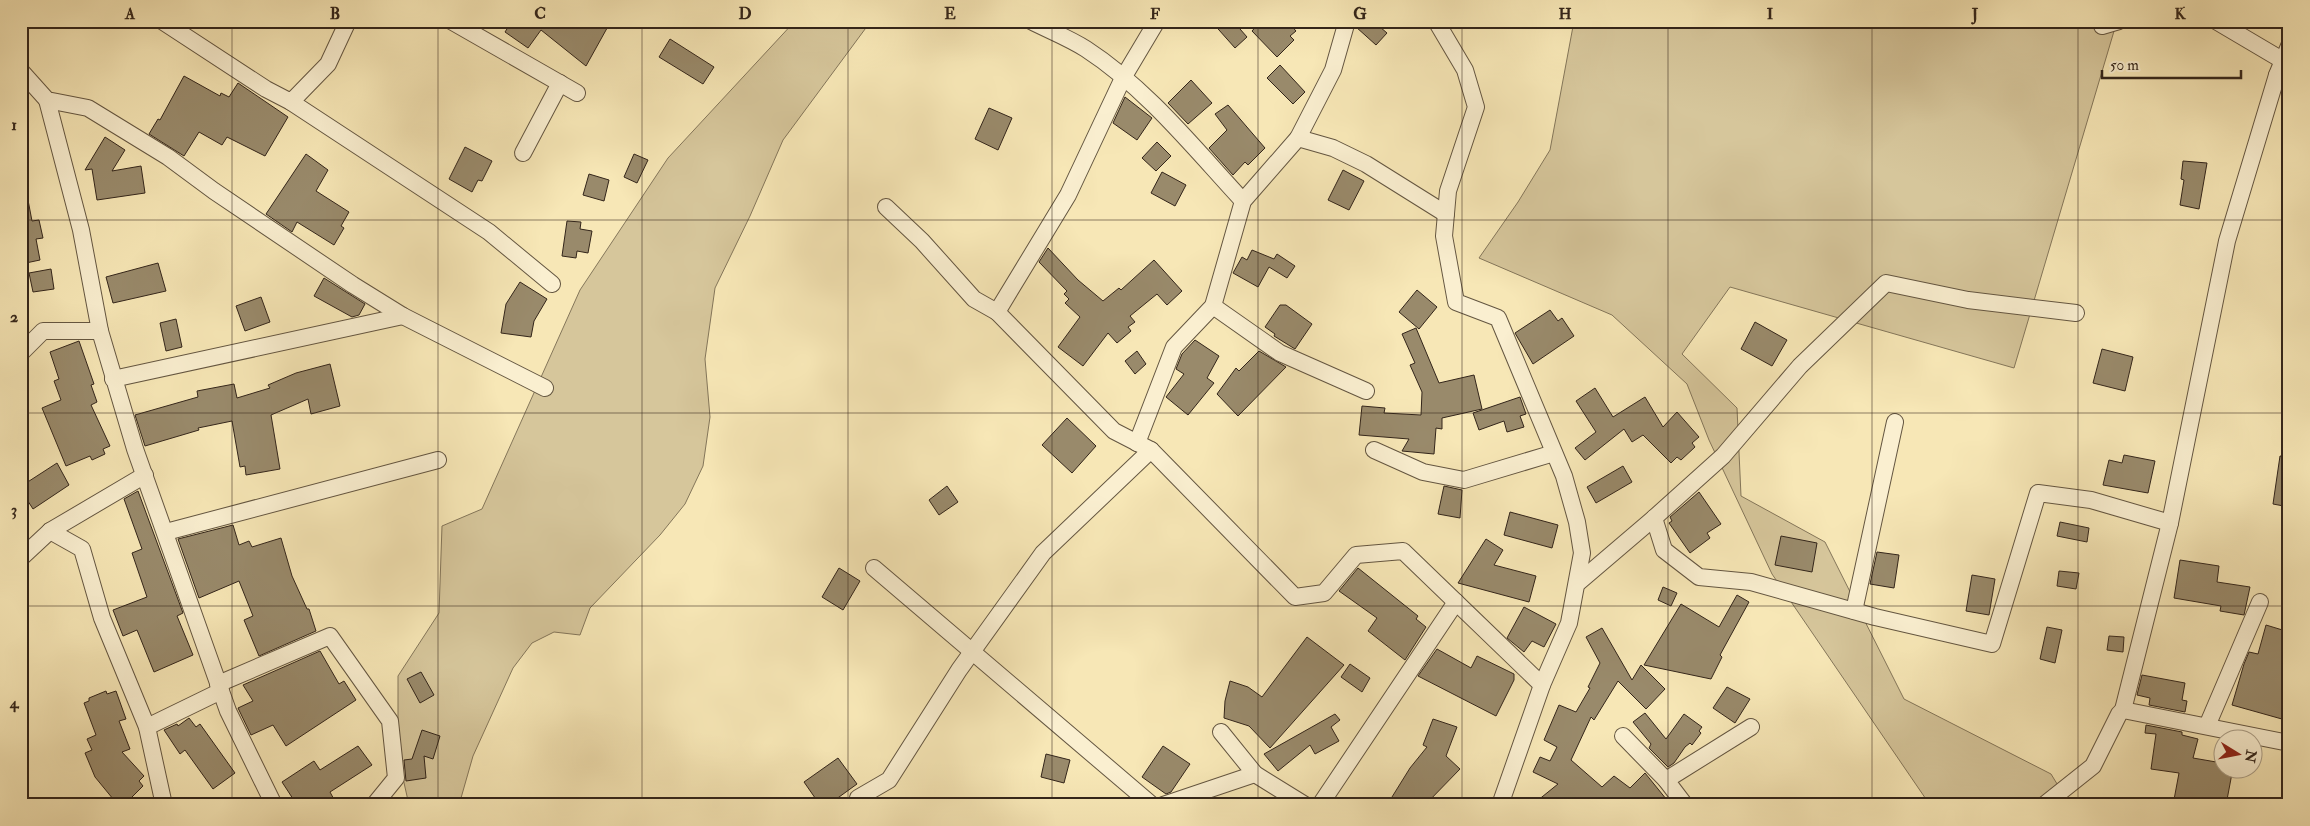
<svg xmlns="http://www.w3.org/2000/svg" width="2310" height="826" viewBox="0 0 2310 826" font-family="'IM FELL Double Pica',serif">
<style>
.green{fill:#d6c69b;stroke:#84765a}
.building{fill:#998a6b;stroke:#33251a}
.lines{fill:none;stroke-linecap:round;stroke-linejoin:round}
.street-casing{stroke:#645641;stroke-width:18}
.street{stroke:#faefd0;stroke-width:16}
.grid{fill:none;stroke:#33251a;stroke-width:1;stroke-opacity:0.55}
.neatline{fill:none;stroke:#33251a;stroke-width:2}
.grid-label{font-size:16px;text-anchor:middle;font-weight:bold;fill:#33251a}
</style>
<rect width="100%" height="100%" fill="#f7e7b6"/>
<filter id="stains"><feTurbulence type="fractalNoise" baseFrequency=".004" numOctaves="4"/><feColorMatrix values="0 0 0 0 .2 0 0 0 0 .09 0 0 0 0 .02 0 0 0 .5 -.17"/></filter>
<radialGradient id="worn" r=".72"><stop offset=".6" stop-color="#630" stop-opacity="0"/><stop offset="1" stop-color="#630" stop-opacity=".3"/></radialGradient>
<g class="green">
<path d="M795 21H871L783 140 750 216 715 288 705 359 710 417 703 466 685 504 660 535 590 608 580 635 554 632 532 643 513 668 473 756 459 805H409L398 756V676L439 613 442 526 482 509 580 290 668 158Z"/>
<path d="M1574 21H2117L2014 368 1730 287 1682 354 1737 408 1741 496 1825 542 1904 699 2051 774 2070 805H1930L1772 574 1709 440 1687 384 1612 315 1479 258 1518 202 1550 150Z"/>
</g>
<g class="building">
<path d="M512 21H611L586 66 541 30 528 48 505 32Z"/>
<path d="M1211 21H1233L1247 37 1235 48Z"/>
<path d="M1261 21H1287L1296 31 1290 36 1294 40 1277 57 1252 31Z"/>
<path d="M1357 21H1373L1387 33 1376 45 1356 27Z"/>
<path d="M670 39 714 67 703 84 659 57Z"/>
<path d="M1280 65 1305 92 1293 104 1267 78Z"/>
<path d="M184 76 220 96 221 93 229 97 238 83 288 117 265 156 227 137 222 145 199 132 184 156 149 134 158 119 160 120Z"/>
<path d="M1191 80 1212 103 1188 124 1168 103Z"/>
<path d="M1125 97 1152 118 1137 140 1113 123Z"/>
<path d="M1228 105 1265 148 1248 165 1245 162 1233 175 1209 148 1227 130 1215 114Z"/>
<path d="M989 108 1012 118 998 150 975 139Z"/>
<path d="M105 137 125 150 112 171 141 166 145 193 97 200 92 169 85 170Z"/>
<path d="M1157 142 1171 156 1156 171 1142 158Z"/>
<path d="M465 147 492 161 482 181 478 180 472 192 449 179Z"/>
<path d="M306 154 328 170 316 191 349 212 341 226 344 228 334 245 297 222 292 232 266 214Z"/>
<path d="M634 154 648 160 637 183 624 177Z"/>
<path d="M2183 161 2207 163 2199 209 2180 205 2184 180 2181 179Z"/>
<path d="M1343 170 1364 181 1349 210 1328 200Z"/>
<path d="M1162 172 1186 185 1175 206 1151 193Z"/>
<path d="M589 174 609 180 604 201 583 195Z"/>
<path d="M28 200 32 221 39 220 43 238 36 239 40 260 21 264V201Z"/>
<path d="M567 221 581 222 580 229 592 231 588 253 577 251 576 258 562 256Z"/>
<path d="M1048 248 1078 280 1103 301 1119 288 1121 290 1154 260 1182 291 1167 305 1157 294 1130 316 1135 322 1128 327 1131 331 1117 343 1108 333 1083 366 1058 347 1080 317 1065 303 1069 299 1064 294 1067 291 1039 262Z"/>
<path d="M1252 250 1274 259 1277 254 1295 266 1287 278 1269 267 1258 287 1233 273 1242 257 1247 260Z"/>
<path d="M158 263 166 291 113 303 106 277Z"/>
<path d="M51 269 54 289 33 292 29 273Z"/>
<path d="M324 278 365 304 359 315 352 317 314 296Z"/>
<path d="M520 282 547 299 534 321 531 337 501 333 506 304Z"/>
<path d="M1417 290 1437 307 1419 329 1399 312Z"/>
<path d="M261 297 270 322 245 331 236 306Z"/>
<path d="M1280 305H1286L1312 324 1295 349 1274 336 1275 334 1265 327Z"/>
<path d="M1550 310 1558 321 1562 318 1574 336 1533 364 1515 333Z"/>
<path d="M176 319 182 347 166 351 160 323Z"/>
<path d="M1755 322 1787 340 1772 366 1741 349Z"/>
<path d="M1416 328 1439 383 1474 375 1482 409 1442 418V429L1436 428 1434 454 1402 451 1409 439 1359 435 1362 406 1385 408 1384 413 1421 415 1422 392 1410 365 1415 363 1402 334Z"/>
<path d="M1195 340 1219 356 1207 378 1214 383 1188 415 1166 397 1184 374 1176 369 1182 354Z"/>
<path d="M79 341 94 384 91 385 97 402 91 405 110 446 103 449 105 454 92 460 90 456 66 466 42 408 61 400 54 381 59 379 50 352Z"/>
<path d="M2102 349 2133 357 2125 391 2093 383Z"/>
<path d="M1137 351 1146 364 1135 374 1125 361Z"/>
<path d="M1259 351 1286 367 1238 416 1217 394 1236 368 1239 371Z"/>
<path d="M330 364 340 406 311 414 308 399 271 415 280 469 246 475 245 466 240 467 232 421 198 428 199 430 145 446 135 415 198 397 197 391 234 384 237 398 270 388 268 385 296 373Z"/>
<path d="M1595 388 1613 417 1645 397 1663 427 1677 412 1699 437 1692 443 1695 447 1681 460 1677 457 1671 463 1643 435 1632 442 1624 429 1585 460 1575 448 1596 432 1576 401Z"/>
<path d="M1520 397 1526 414 1520 416 1524 427 1507 432 1504 421 1479 430 1473 413Z"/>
<path d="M1067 418 1096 446 1072 473 1042 445Z"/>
<path d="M2124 455 2155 461 2148 493 2103 485 2109 460 2122 463Z"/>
<path d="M2280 456 2289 457V507L2273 504Z"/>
<path d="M57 463 69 485 33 509 24 495 27 492 23 485Z"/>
<path d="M1623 466 1632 482 1596 503 1587 487Z"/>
<path d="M947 486 958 502 939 515 929 500Z"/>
<path d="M1444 486 1462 490 1460 518 1438 514Z"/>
<path d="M138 491 183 613 177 616 193 655 154 672 137 630 123 636 113 610 147 597 132 553 142 549 124 499Z"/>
<path d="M1699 492 1721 524 1707 533 1710 538 1690 553 1669 523 1672 521 1670 517Z"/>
<path d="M1510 512 1558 525 1552 548 1504 535Z"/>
<path d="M2060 522 2089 528 2087 542 2057 536Z"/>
<path d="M233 525 239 545 249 541 252 547 281 538 292 576 307 609H309L316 631 259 656 244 620 253 616 239 581 199 598 178 539Z"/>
<path d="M1781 536 1817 543 1812 572 1775 565Z"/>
<path d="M1486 539 1503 550 1494 565 1536 576 1529 602 1458 583Z"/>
<path d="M1877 552 1899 555 1894 588 1870 584Z"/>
<path d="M2180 560 2219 566 2217 582 2250 587 2244 615 2220 611 2221 606 2174 598Z"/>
<path d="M839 568 860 581 843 610 822 597Z"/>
<path d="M1358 568 1418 616 1416 619 1426 627 1405 660 1368 631 1377 618 1339 591Z"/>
<path d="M2059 571 2079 573 2076 589 2057 586Z"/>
<path d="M1972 575 1995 579 1989 615 1966 611Z"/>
<path d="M1663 587 1677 593 1671 606 1658 600Z"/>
<path d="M1737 595 1749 602 1720 655 1722 657 1711 679 1644 665 1681 604 1719 627Z"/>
<path d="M1524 607 1556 624 1544 647 1532 641 1524 652 1507 638Z"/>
<path d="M2266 625 2289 632 2284 659 2289 660V721L2232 705 2244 664 2249 652 2258 654Z"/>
<path d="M2047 627 2062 630 2055 663 2040 659Z"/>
<path d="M1602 628 1632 680 1641 665 1665 689 1646 709 1618 681 1594 720 1591 717 1571 760 1602 787 1614 776 1630 788 1645 773 1671 805H1610L1606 800 1602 805H1532L1558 784 1533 772 1540 757 1550 761 1557 747 1544 740 1559 705 1576 712 1590 688 1588 687 1600 663 1586 637Z"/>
<path d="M2109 636 2124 637 2123 652 2107 650Z"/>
<path d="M1307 637 1344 665 1270 748 1249 726 1224 718 1225 701 1230 681 1248 687 1262 697Z"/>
<path d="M1437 649 1471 668 1477 656 1514 674V680L1496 716 1418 676Z"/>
<path d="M320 651 339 684 344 681 356 700 286 746 273 725 251 735 238 708 253 701 243 685Z"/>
<path d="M1350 664 1370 678 1362 692 1341 677Z"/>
<path d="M421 672 434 695 420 703 407 679Z"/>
<path d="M2142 675 2185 683 2182 700 2187 701 2185 712 2149 705 2150 698 2137 695Z"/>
<path d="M1727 687 1750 699 1735 723 1713 708Z"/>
<path d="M106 691 107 694 116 691 126 719 119 721 130 749 122 752 144 776 139 781 143 786 124 805H118L95 777 85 753 92 750 87 739 96 735 84 703 89 701V698Z"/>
<path d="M1645 713 1666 739 1684 714 1702 727 1699 731 1701 733 1692 745 1690 743 1685 747 1674 763 1668 767 1649 748 1651 744 1633 722Z"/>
<path d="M1335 714 1340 720 1331 727 1339 741 1315 754 1310 745 1278 771 1264 754Z"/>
<path d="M189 718 196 727 200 724 235 773 213 789 185 750 180 754 164 730 177 724 178 726Z"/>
<path d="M1433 719 1457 727 1446 756 1460 769 1425 805H1387L1410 768 1427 747 1423 745Z"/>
<path d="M2146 725 2182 732V735L2198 739 2193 758 2222 763V768H2233L2226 805H2173L2179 773 2151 769 2156 734 2145 733Z"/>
<path d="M422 730 440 736 433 759 424 756 426 778 406 781 404 760 412 759Z"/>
<path d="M358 746 372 765 330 792 337 805H297L282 782 314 761 320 770Z"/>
<path d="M1163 746 1190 764 1171 792 1166 794 1142 777Z"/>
<path d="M1046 754 1070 760 1064 783 1041 777Z"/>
<path d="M838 758 857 784 828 805H820L804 782Z"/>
</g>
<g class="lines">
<defs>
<g id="street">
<path d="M162 21 266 89 291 102 328 64 348 21"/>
<path d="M451 21 577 93"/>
<path d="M1031 21C1048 30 1069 38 1086 49 1146 88 1194 148 1243 201"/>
<path d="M1157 21 1123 78 1068 195 997 312 1114 431 1151 450 1295 597 1324 593 1356 555 1403 551 1542 685"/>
<path d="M1436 21 1465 70 1476 107 1448 191 1444 236 1456 302 1498 318 1564 476 1577 522 1582 553 1569 623 1542 685 1500 805"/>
<path d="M2216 21 2282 60"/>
<path d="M2102 26 2119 21"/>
<path d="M2289 46 2277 75 2289 77"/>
<path d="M21 71 47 100 88 108 168 157 214 191 353 285 403 316 545 388"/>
<path d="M47 100 81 230 100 331 135 449 228 711 274 805"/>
<path d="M291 102 489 232 552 284"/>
<path d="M1298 138 1333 148 1366 164 1446 214"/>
<path d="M523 153 560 83"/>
<path d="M886 207 922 241 974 299 997 312"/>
<path d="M1213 306 1280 353 1366 391"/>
<path d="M21 353 43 331H100"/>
<path d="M113 379 403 316"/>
<path d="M1137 443 1174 347 1213 306 1243 201 1298 138 1333 70 1347 21"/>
<path d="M1374 450 1423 472 1464 480 1554 453"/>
<path d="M1654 518 1664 550 1699 577 1751 582 1875 617 1992 644 2038 493 2091 500 2170 523"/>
<path d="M50 531 82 549 102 618 147 727 164 805"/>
<path d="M166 532 438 460"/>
<path d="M21 558 50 531 145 475"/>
<path d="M874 568 1152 805"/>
<path d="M1579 582 1654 518 1723 456 1800 366 1886 283 1968 300 2076 313"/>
<path d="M1854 611 1895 422"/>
<path d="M218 684 330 636 390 721 396 778 374 805"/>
<path d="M2123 710 2170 523 2227 241 2277 75"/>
<path d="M2207 726 2260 602"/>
<path d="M147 727 221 691"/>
<path d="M1221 732 1255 774 1305 805"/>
<path d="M1623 736 1666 780 1685 805"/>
<path d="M1666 780 1751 727"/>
<path d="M858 798 889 780 959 670 1043 553 1151 450"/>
<path d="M1163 805 1255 774"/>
<path d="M1320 805 1456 602"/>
<path d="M2044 805 2093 766 2119 714 2123 710 2289 743"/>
</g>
</defs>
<use href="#street" class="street-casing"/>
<use href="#street" class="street"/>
</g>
<path class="grid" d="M232 21V805M438 21V805M642 21V805M848 21V805M1052 21V805M1258 21V805M1462 21V805M1668 21V805M1872 21V805M2078 21V805M21 220H2289M21 413H2289M21 606H2289"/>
<rect width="2310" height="826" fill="none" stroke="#f7e7b6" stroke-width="55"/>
<g transform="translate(2238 754) rotate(100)"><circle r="24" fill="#faefd0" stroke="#aa9e87"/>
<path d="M0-4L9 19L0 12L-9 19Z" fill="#8f2418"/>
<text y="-8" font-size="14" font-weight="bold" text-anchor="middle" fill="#33251a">N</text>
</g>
<path d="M2102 70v8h139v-8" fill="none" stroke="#33251a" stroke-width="2.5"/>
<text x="2110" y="70" font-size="15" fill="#33251a" stroke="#faefd0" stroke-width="4" paint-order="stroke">50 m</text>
<rect x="28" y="28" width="2254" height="770" class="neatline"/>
<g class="grid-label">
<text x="130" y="19">A</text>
<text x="335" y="19">B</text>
<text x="540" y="19">C</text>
<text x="745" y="19">D</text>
<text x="950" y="19">E</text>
<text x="1155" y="19">F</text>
<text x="1360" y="19">G</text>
<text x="1565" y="19">H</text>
<text x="1770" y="19">I</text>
<text x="1975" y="19">J</text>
<text x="2180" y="19">K</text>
<text x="14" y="130">1</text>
<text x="14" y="322">2</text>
<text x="14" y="515">3</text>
<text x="14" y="708">4</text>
</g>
<rect width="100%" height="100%" filter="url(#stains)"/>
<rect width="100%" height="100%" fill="url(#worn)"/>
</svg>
